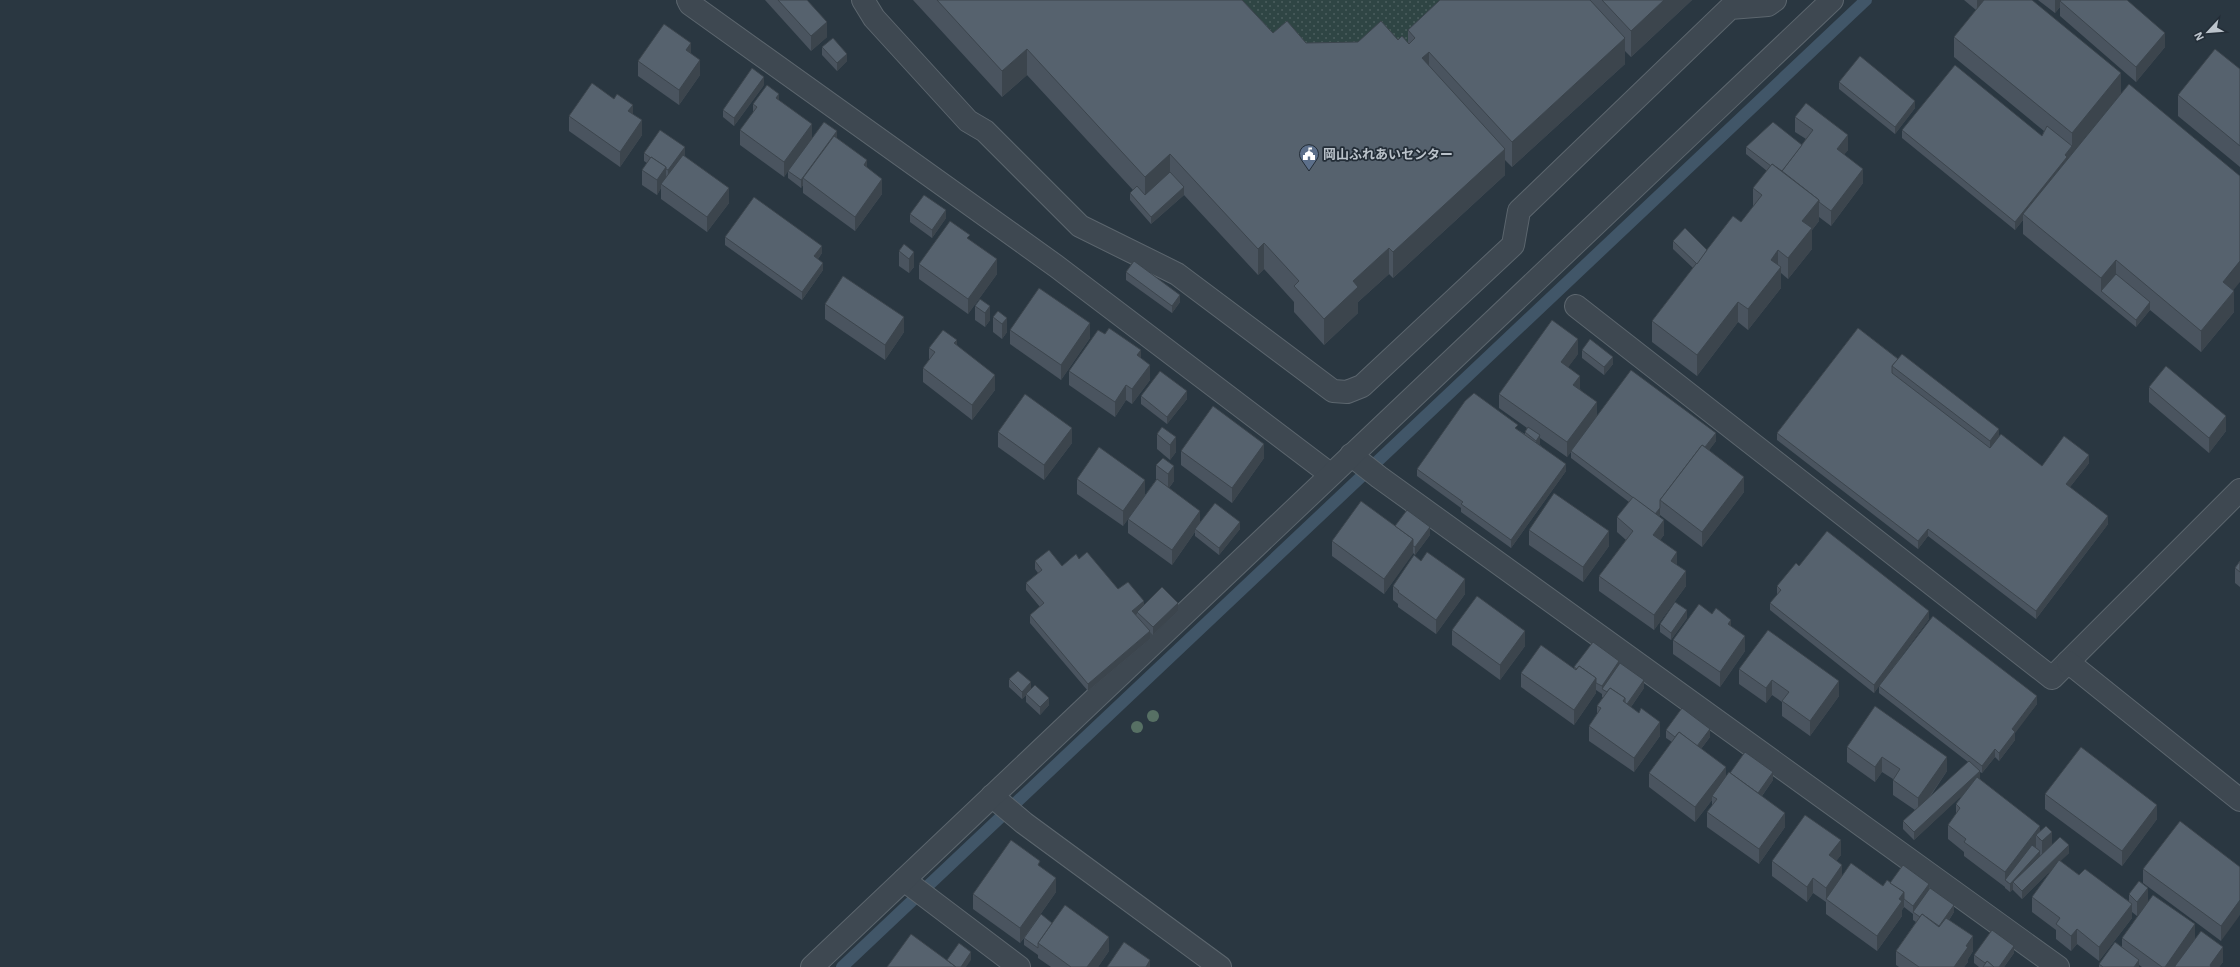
<svg xmlns="http://www.w3.org/2000/svg" width="2240" height="967" viewBox="0 0 2240 967" font-family="'IBM Plex Sans','Noto Sans JP',sans-serif">
<style>
.garden{fill:url(#garden-dots)}
.lines{fill:none;stroke-linecap:round;stroke-linejoin:round}
.stream{stroke:#415668;stroke-width:12}
.minor-casing{stroke:#5c666e;stroke-width:24}
.minor{stroke:#3e4851;stroke-width:22}
.tree{fill:#577064}
.wall{fill:#4a545f}
.shaded-wall{fill:#3c454d}
.building{fill:#56626e;stroke:#3c454d}
.labels{text-anchor:middle;dominant-baseline:central;stroke-width:3.5;stroke-linejoin:round;paint-order:stroke}
.poi-label{font-size:13px;font-weight:bold;fill:#bbc3cb;stroke:#232d37;text-anchor:start}
</style>
<defs>
<pattern id="garden-dots" width="8" height="8" patternUnits="userSpaceOnUse"><rect width="8" height="8" fill="#2f4544"/><path d="M2 2h.1M6 6h.1" fill="none" stroke="#4b5e5e" stroke-width="1.8" stroke-linecap="round"/></pattern>
</defs>
<rect width="100%" height="100%" fill="#2a3741"/>
<path class="garden" d="M1228 0H1458L1398 58 1357 62 1273 48Z"/>
<g class="lines">
<path class="stream" d="M842 967 1866 0"/>
<defs>
<g id="minor">
<path d="M688 0 690 4 1056 266 1330 474"/>
<path d="M863 0 874 18 968 121 985 131 1080 226 1177 274 1333 391 1347 392 1362 386 1513 245 1519 211 1730 8 1768 5 1775 0"/>
<path d="M1576 306 2052 678 2240 490"/>
<path d="M1351 455 1379 477 2058 967"/>
<path d="M2068 662 2240 800"/>
<path d="M992 796 1024 823 1220 967"/>
<path d="M904 880 1019 967"/>
<path d="M812 967 1832 0"/>
</g>
</defs>
<use href="#minor" class="minor-casing"/>
<use href="#minor" class="minor"/>
</g>
<g class="tree">
<circle cx="1153" cy="716" r="6"/>
<circle cx="1137" cy="727" r="6"/>
</g>
<g class="wall">
<path d="M765 0H807L827 37 811 51Z"/>
<path d="M913 0H1242L1273 33 1306 43 1358 42 1398 40 1408 43V30L1440 0H1692L1631 57 1625 51V64L1512 167 1505 160V175L1393 278 1389 274 1358 302V313L1324 345 1294 312V302L1264 269 1258 275 1184 195 1151 224 1130 200V193L1133 190 1027 75 1002 97Z"/>
<path d="M1964 0H2032L2121 93 2233 290 2234 312 2201 352 2150 310 2136 327 2023 234V220L2015 230 1902 138V130L2042 136 2044 131 1954 57V37L1976 10Z"/>
<path d="M2038 0H2127L2165 47 2136 82 2060 16V7L2055 13Z"/>
<path d="M822 47 847 61 837 71 822 55Z"/>
<path d="M638 61 700 75 679 105 638 76Z"/>
<path d="M2240 69V167L2178 116V95Z"/>
<path d="M1839 82 1915 108 1895 134 1839 89Z"/>
<path d="M764 85 734 126 723 117V110Z"/>
<path d="M779 100 812 139H837L867 168 882 194 855 231 803 193V185L801 188 788 178V171L784 177 740 145V130L753 113V104Z"/>
<path d="M633 114 642 135 620 167 569 131V116Z"/>
<path d="M1795 117 1848 150 1844 154 1863 183 1831 226 1819 217V221L1812 230V249L1788 279 1781 273V288L1748 330 1738 322 1697 376 1652 342V321L1693 268 1673 249V241L1707 250 1741 222 1753 207V188L1767 171 1746 154V147L1802 145 1806 139 1795 132Z"/>
<path d="M644 153 685 155 684 156 729 203 707 232 661 199V188L657 195 642 185V170L647 163 644 161Z"/>
<path d="M910 214 946 218 932 238 910 222Z"/>
<path d="M725 237 822 253 818 259 823 270 802 300 725 245Z"/>
<path d="M970 240 997 274 968 314 919 279V264Z"/>
<path d="M904 244 914 267 909 273 899 266V251Z"/>
<path d="M1126 272 1180 302 1172 313 1126 280Z"/>
<path d="M980 299 990 320 985 327 975 320V306Z"/>
<path d="M825 304 904 332 885 360 825 319Z"/>
<path d="M993 317 1007 318V332L1002 339 993 332Z"/>
<path d="M1858 328 1999 436 2042 466 2089 463 2070 487 2108 524 2036 619 1928 536 1918 549 1777 440V433Z"/>
<path d="M1010 330 1090 338 1061 380 1010 344Z"/>
<path d="M957 345 995 390 972 420 923 382V368L929 360V348Z"/>
<path d="M1582 350 1613 364 1604 375 1582 358Z"/>
<path d="M1578 354 1568 367 1580 389 1597 416 1716 441 1709 450 1744 492 1702 547 1660 515 1659 517 1664 535 1660 540 1677 565 1686 586 1654 630 1599 591V576L1626 540 1617 532V517L1629 502 1571 458V452L1567 457 1540 438V443L1539 444 1566 471 1511 548 1461 512V508L1417 476V469L1518 430 1525 434V432L1527 428 1499 408V394Z"/>
<path d="M1141 358 1150 380 1132 404 1126 400 1115 417 1069 385V371Z"/>
<path d="M2149 387 2226 431 2209 453 2149 402Z"/>
<path d="M1141 396 1187 399 1167 424 1141 404Z"/>
<path d="M1162 427 1176 452 1170 460 1157 449V434Z"/>
<path d="M998 432 1072 443 1044 480 998 447Z"/>
<path d="M1181 451 1264 458 1232 503 1181 465Z"/>
<path d="M1163 458 1174 481 1169 488 1200 522 1240 529 1219 555 1195 536V532L1172 565 1128 533V519L1156 480V465Z"/>
<path d="M1077 479 1145 495 1123 526 1077 494Z"/>
<path d="M1395 526 1430 535 1415 555 1413 553 1384 594 1332 556V541Z"/>
<path d="M1529 530 1609 546 1583 582 1529 545Z"/>
<path d="M1079 559 1118 589 1144 605 1178 611 1153 635 1149 631 1150 639 1088 691 1030 623V615L1040 607 1026 590V583L1038 573 1035 569V561L1062 566Z"/>
<path d="M2240 561V587L2235 583V568Z"/>
<path d="M1799 566 1929 619 1900 658 2037 704 2015 732V740L1999 761 1995 757 1982 773 1980 772V779L2040 831 2052 845 2069 853 2060 861 2079 875 2129 901V894L2148 903 2195 938 2223 962 2219 967H2142L2139 965V967H2099V964L2122 948V938L2145 906 2137 916 2132 912V918L2099 961 2077 944 2071 951 2056 939V930L2032 912V897L2053 868 2022 899 2013 890V889L2010 892 2005 888V887L1964 856V852L1948 839V825L1956 814V804L1964 793 1914 840 1903 829V821L1915 810 1893 795V779L1882 772 1875 782 1847 762V747L1947 771 1930 797 1968 762 1879 693V686L1874 693 1770 610V603L1777 595V586Z"/>
<path d="M1393 586 1465 594 1436 634 1398 607V604L1393 600Z"/>
<path d="M1687 618 1671 640 1660 632V624Z"/>
<path d="M1731 627 1745 651 1720 687 1673 654V640Z"/>
<path d="M1452 630 1525 646 1500 680 1452 645Z"/>
<path d="M1619 664 1644 688 1631 707 1660 736 1634 772 1589 741V726L1597 714V706L1603 697H1602V693V694L1596 690V693L1574 725 1521 687V673L1574 669V667Z"/>
<path d="M1739 669 1839 696 1810 736 1782 716V702L1772 695 1766 703 1739 684Z"/>
<path d="M1009 679 1031 689 1049 705 1040 715 1026 702V695L1022 699 1009 687Z"/>
<path d="M1666 730 1710 737 1701 749 1726 777 1773 780 1762 796 1785 827 1759 864 1707 827V812L1712 806V800L1695 822 1649 787V773L1672 742 1666 738Z"/>
<path d="M2045 794 2157 819 2122 866 2045 809Z"/>
<path d="M1841 855 1836 861 1842 876 1883 886 1890 883 1929 889 1954 912 1949 920 1973 951 1968 959V962L1964 967H1899L1896 965V951L1916 922 1913 920V914L1904 907 1902 910V916L1877 951 1826 914V902L1813 893 1807 902 1772 876V861Z"/>
<path d="M1040 867 1056 892 1035 922 1052 923 1109 951 1098 967H1051L1038 958V955L1024 945V938L1020 943 973 909V894Z"/>
<path d="M2240 867 2221 941 2143 883V869Z"/>
<path d="M2014 953 2004 967H1979L1974 963V955Z"/>
</g>
<g class="shaded-wall">
<path d="M1664 0H1692L1631 57V31Z"/>
<path d="M1977 0H1987L1977 11Z"/>
<path d="M2055 0H2066L2060 1V7L2055 13Z"/>
<path d="M827 22V37L811 51V36Z"/>
<path d="M2165 33V47L2136 82V67Z"/>
<path d="M1625 38V64L1512 167V142Z"/>
<path d="M691 43V57L686 50Z"/>
<path d="M1027 49V75L1002 97V71Z"/>
<path d="M1429 52V78L1422 58Z"/>
<path d="M847 54V61L837 71V63Z"/>
<path d="M700 60V75L679 105V90Z"/>
<path d="M2121 73V94L2023 214V220L2015 230V222L2072 146V133Z"/>
<path d="M764 77V85L734 126V118Z"/>
<path d="M779 94V108L776 98Z"/>
<path d="M1915 101V108L1895 134V127Z"/>
<path d="M633 105V120L628 111Z"/>
<path d="M642 120V135L620 167V152Z"/>
<path d="M812 124V139L784 177V162Z"/>
<path d="M837 131V139L803 178V185L801 188V180Z"/>
<path d="M1848 135V150L1837 164V149Z"/>
<path d="M685 147V155L668 178V170Z"/>
<path d="M1505 149V175L1393 278V252Z"/>
<path d="M1170 154V180L1145 203V177Z"/>
<path d="M867 160V175L864 165Z"/>
<path d="M666 167V182L661 184V188L657 195V180Z"/>
<path d="M1863 169V183L1831 226V211Z"/>
<path d="M882 179V194L855 231V217Z"/>
<path d="M1184 187V195L1151 224V217Z"/>
<path d="M729 188V203L707 232V217Z"/>
<path d="M1819 200V221L1812 230V249L1788 279V258L1802 221Z"/>
<path d="M946 210V218L932 238V230Z"/>
<path d="M1264 243V269L1258 275V249Z"/>
<path d="M822 246V253L814 264V256Z"/>
<path d="M1389 248V274L1358 302V313L1324 345V319L1353 281Z"/>
<path d="M1778 250V271L1781 267V288L1748 330V309L1771 260Z"/>
<path d="M914 252V267L909 273V259Z"/>
<path d="M997 259V274L968 314V299Z"/>
<path d="M2116 260V281L2101 291V278Z"/>
<path d="M2240 261V282L2223 303V282Z"/>
<path d="M823 263V270L802 300V292Z"/>
<path d="M2234 291V312L2201 352V331Z"/>
<path d="M1180 295V302L1172 313V306Z"/>
<path d="M1738 302V322L1697 376V355Z"/>
<path d="M2150 302V310L2136 327V320Z"/>
<path d="M990 306V320L985 327V313Z"/>
<path d="M904 317V332L885 360V345Z"/>
<path d="M1007 318V332L1002 339V324Z"/>
<path d="M1090 323V338L1061 380V365Z"/>
<path d="M1578 339V354L1561 377V362Z"/>
<path d="M957 340V355L954 343Z"/>
<path d="M1141 350V365L1137 355Z"/>
<path d="M1613 357V364L1604 375V367Z"/>
<path d="M1150 365V380L1132 404V389Z"/>
<path d="M995 375V390L972 420V405Z"/>
<path d="M1580 376V390L1573 385Z"/>
<path d="M1126 385V400L1115 417V402Z"/>
<path d="M1187 391V399L1167 424V417Z"/>
<path d="M1597 402V417L1571 451V452L1567 457V442Z"/>
<path d="M2226 416V431L2209 453V438Z"/>
<path d="M1072 428V443L1044 480V465Z"/>
<path d="M1999 429V444L1990 456V441Z"/>
<path d="M1716 433V441L1667 506 1663 503Z"/>
<path d="M1540 435V443L1536 448V441Z"/>
<path d="M1176 437V452L1170 460V445Z"/>
<path d="M1264 444V458L1232 503V488Z"/>
<path d="M2089 455V463L2066 492V484Z"/>
<path d="M1566 464V471L1511 548V540Z"/>
<path d="M1174 466V481L1168 489V474Z"/>
<path d="M1744 477V492L1702 547V532Z"/>
<path d="M1145 480V495L1123 526V511Z"/>
<path d="M1660 508V515L1655 522V514Z"/>
<path d="M1200 511V526L1195 529V532L1172 565V550Z"/>
<path d="M2108 516V524L2036 619V611Z"/>
<path d="M1664 520V535L1653 550V535Z"/>
<path d="M1240 522V529L1219 555V548Z"/>
<path d="M1430 527V535L1415 555V547Z"/>
<path d="M1928 529V536L1918 549V541Z"/>
<path d="M1609 531V546L1583 582V567Z"/>
<path d="M1413 539V554L1384 594V579Z"/>
<path d="M1677 552V567L1671 561Z"/>
<path d="M1686 571V586L1654 630V615Z"/>
<path d="M1465 579V594L1436 634V620Z"/>
<path d="M1144 601V608L1137 612V614L1132 618V611Z"/>
<path d="M1178 603V611L1153 635V627Z"/>
<path d="M1687 610V618L1671 640V633Z"/>
<path d="M1929 611V619L1874 693V685Z"/>
<path d="M1731 620V634L1728 624Z"/>
<path d="M1150 631V639L1088 691V684Z"/>
<path d="M1525 631V646L1500 680V665Z"/>
<path d="M1745 636V651L1720 687V672Z"/>
<path d="M1619 661V669L1602 689V694V686Z"/>
<path d="M1596 678V693L1574 725V710Z"/>
<path d="M1644 680V688L1626 714V706Z"/>
<path d="M1772 680V695L1766 703V688Z"/>
<path d="M1839 681V696L1810 736V721Z"/>
<path d="M1031 682V690L1022 699V692Z"/>
<path d="M2037 696V704L2013 736 2015 732V740L1999 761V753L2012 729Z"/>
<path d="M1049 698V705L1040 715V707Z"/>
<path d="M1660 722V736L1634 772V758Z"/>
<path d="M1710 729V737L1694 758V751Z"/>
<path d="M1995 749V757L1982 773V766Z"/>
<path d="M1882 757V772L1875 782V767Z"/>
<path d="M1947 757V771L1918 813V798Z"/>
<path d="M1726 767V782L1712 796V800L1695 822V807Z"/>
<path d="M1980 771V779L1914 840V832Z"/>
<path d="M1773 772V780L1756 804V796Z"/>
<path d="M2157 805V819L2122 866V851Z"/>
<path d="M1785 813V827L1759 864V849Z"/>
<path d="M2040 826V840L2036 835V847L2008 883 2005 880V887V872Z"/>
<path d="M2052 832V846L2042 856V841Z"/>
<path d="M1841 840V855L1829 870V855Z"/>
<path d="M2069 845V853L2022 899V891Z"/>
<path d="M2040 851V858L2013 882V889L2010 892V884Z"/>
<path d="M1842 865V880L1826 899V888Z"/>
<path d="M1056 878V892L1020 943V928Z"/>
<path d="M1813 878V893L1807 902V887Z"/>
<path d="M1929 884V892L1913 912V914V906Z"/>
<path d="M2148 888V903L2137 916V902Z"/>
<path d="M1904 892V907L1902 910V916L1877 951V936L1899 899Z"/>
<path d="M2240 900V915L2221 941V926Z"/>
<path d="M2132 904V918L2099 961V947Z"/>
<path d="M1954 905V912L1937 937V929Z"/>
<path d="M2195 924V939L2175 967H2165Z"/>
<path d="M2077 929V944L2071 951V936Z"/>
<path d="M1973 936V951L1968 959V962L1964 967H1954L1966 946Z"/>
<path d="M1109 937V951L1098 967H1087Z"/>
<path d="M2014 946V953L2004 967H1999Z"/>
<path d="M2223 947V962L2219 967H2210V965Z"/>
<path d="M971 952V960L966 967H961Z"/>
<path d="M1150 960V967H1146Z"/>
<path d="M2139 960V967H2134Z"/>
</g>
<g class="building">
<path d="M778 0H807L827 22 811 36Z"/>
<path d="M937 0H1242L1273 33 1287 21 1306 43 1358 42 1381 21 1398 40 1402 36 1409 44 1415 38 1408 30 1440 0H1590L1625 38 1512 142 1429 52 1422 58 1505 149 1393 252 1389 248 1353 281 1358 287 1324 319 1294 286 1299 281 1264 243 1258 249 1170 154 1145 177 1027 49 1002 71Z"/>
<path d="M1602 0H1664L1631 31Z"/>
<path d="M1984 0H2032L2121 73 2072 133 1954 37Z"/>
<path d="M2061 0H2127L2165 33 2136 67 2060 1Z"/>
<path d="M664 24 691 43 686 50 700 60 679 90 638 61Z"/>
<path d="M833 38 847 54 837 63 822 47Z"/>
<path d="M2215 49 2240 69V146L2178 95Z"/>
<path d="M1860 56 1915 101 1895 127 1839 82Z"/>
<path d="M1955 65 2042 136 2047 126 2072 146 2065 155 2067 157 2015 222 1902 130Z"/>
<path d="M752 68 764 77 734 118 723 110Z"/>
<path d="M592 83 614 99 617 94 633 105 628 111 642 120 620 152 569 116Z"/>
<path d="M2129 84 2240 176V261L2223 282 2234 291 2201 331 2116 260 2101 278 2023 214Z"/>
<path d="M767 85 779 94 776 98 812 124 784 162 740 130 757 107 753 104Z"/>
<path d="M1806 103 1848 135 1837 149 1863 169 1831 211 1819 202V200L1782 171 1813 130 1795 117Z"/>
<path d="M824 122 837 131 801 180 788 171Z"/>
<path d="M1773 122 1802 145 1782 171 1772 164 1771 166 1746 147Z"/>
<path d="M660 130 685 147 668 170 666 169V167L651 157V158L644 153Z"/>
<path d="M834 136 867 160 864 165 882 179 855 217 803 178Z"/>
<path d="M683 155 729 188 707 217 661 184Z"/>
<path d="M651 157 666 167 657 180 642 170Z"/>
<path d="M1772 164 1819 200 1802 221 1812 228 1788 258 1778 250 1771 260 1781 267 1748 309 1738 302 1697 355 1652 321 1733 216 1741 222 1762 195 1753 188Z"/>
<path d="M1170 172 1184 187 1151 217 1130 193 1137 186 1145 195Z"/>
<path d="M924 195 946 210 932 230 910 214Z"/>
<path d="M754 197 822 246 814 256 823 263 802 292 725 237Z"/>
<path d="M950 221 970 235 967 238 997 259 968 299 919 264Z"/>
<path d="M1685 228 1707 250 1697 264 1673 241Z"/>
<path d="M904 244 914 252 909 259 899 251Z"/>
<path d="M1134 261 1180 295 1172 306 1126 272Z"/>
<path d="M2116 274 2150 302 2136 320 2101 291Z"/>
<path d="M843 276 904 317 885 345 825 304Z"/>
<path d="M1039 288 1090 323 1061 365 1010 330Z"/>
<path d="M980 299 990 306 985 313 975 306Z"/>
<path d="M998 311 1007 318 1002 324 993 317Z"/>
<path d="M1552 320 1578 339 1561 362 1580 376 1573 385 1597 402 1567 442 1499 394Z"/>
<path d="M1109 328 1141 350 1137 355 1150 365 1132 389 1126 385 1115 402 1069 371 1098 330 1105 334Z"/>
<path d="M1858 328 1898 359 1892 366V373L1990 448 2001 434 2042 466 2064 436 2089 455 2066 484 2108 516 2036 611 1928 529 1918 541 1777 433Z"/>
<path d="M943 330 957 340 954 343 995 375 972 405 923 368 935 352 929 348Z"/>
<path d="M1590 339 1613 357 1604 367 1582 350Z"/>
<path d="M1902 354 1999 429 1990 441 1892 366Z"/>
<path d="M2166 366 2226 416 2209 438 2149 387Z"/>
<path d="M1631 370 1716 433 1705 447 1702 445 1660 500V508L1655 514 1571 451Z"/>
<path d="M1160 371 1187 391 1167 417 1141 396Z"/>
<path d="M1474 393 1518 425 1515 428 1566 464 1511 540 1461 504 1463 502 1417 469 1465 401Z"/>
<path d="M1025 394 1072 428 1044 465 998 432Z"/>
<path d="M1213 406 1264 444 1232 488 1181 451Z"/>
<path d="M1162 427 1176 437 1170 445 1157 434Z"/>
<path d="M1528 427 1540 435 1536 441 1525 432Z"/>
<path d="M1702 445 1744 477 1702 532 1660 500Z"/>
<path d="M1099 447 1145 480 1123 511 1077 479Z"/>
<path d="M1163 458 1174 466 1168 474 1156 465Z"/>
<path d="M1157 479 1200 511 1172 550 1128 519Z"/>
<path d="M1554 493 1609 531 1583 567 1529 530Z"/>
<path d="M1633 497 1664 520 1653 535 1677 552 1671 561 1686 571 1654 615 1599 576 1633 531 1617 517Z"/>
<path d="M1361 501 1413 539 1384 579 1332 541Z"/>
<path d="M1215 503 1240 522 1219 548 1195 529Z"/>
<path d="M1407 510 1430 527 1415 547 1413 546V539L1395 526Z"/>
<path d="M1827 531 1929 611 1874 685 1770 603 1781 590 1777 586 1796 563 1799 566Z"/>
<path d="M1049 550 1062 566 1076 554 1079 559 1087 552 1118 589 1128 582 1144 601 1132 611 1150 631 1088 684 1030 615 1044 603 1026 583 1042 570 1035 561Z"/>
<path d="M1427 552 1465 579 1436 620 1398 592 1399 591 1393 586 1414 555 1421 561Z"/>
<path d="M2240 561V572L2235 568Z"/>
<path d="M1162 587 1178 603 1153 627 1137 612Z"/>
<path d="M1477 596 1525 631 1500 665 1452 630Z"/>
<path d="M1675 602 1687 610 1671 633 1660 624Z"/>
<path d="M1699 604 1712 614 1716 608 1731 620 1728 624 1745 636 1720 672 1673 640Z"/>
<path d="M1933 616 2037 696 2012 729 2015 732 1999 753 1995 749 1982 766 1879 686Z"/>
<path d="M1768 630 1839 681 1810 721 1782 701 1789 692 1772 680 1766 688 1739 669Z"/>
<path d="M1593 642 1619 661 1602 686 1596 683V678L1579 666 1577 669 1574 667Z"/>
<path d="M1541 645 1576 670 1579 666 1596 678 1574 710 1521 673Z"/>
<path d="M1620 663 1644 680 1627 704 1625 703V698L1610 688 1607 692 1602 689Z"/>
<path d="M1018 671 1031 682 1022 692 1009 679Z"/>
<path d="M1035 685 1049 698 1040 707 1026 694Z"/>
<path d="M1610 688 1625 698 1623 701 1639 713 1641 708 1660 722 1634 758 1589 726 1601 708 1597 706Z"/>
<path d="M1875 706 1947 757 1918 798 1893 780 1900 769 1882 757 1875 767 1847 747Z"/>
<path d="M1682 708 1710 729 1697 746 1679 732 1675 737 1666 730Z"/>
<path d="M1679 732 1726 767 1695 807 1649 773Z"/>
<path d="M2081 747 2157 805 2122 851 2045 794Z"/>
<path d="M1745 752 1773 772 1758 793 1730 773Z"/>
<path d="M1969 761 1980 771 1914 832 1903 821Z"/>
<path d="M1729 772 1785 813 1759 849 1707 812 1717 799 1712 796Z"/>
<path d="M1977 777 2040 826 2005 872 1964 842 1966 839 1948 825 1960 808 1956 804Z"/>
<path d="M1805 815 1841 840 1829 855 1842 865 1826 888 1813 878 1807 887 1772 861Z"/>
<path d="M2180 821 2240 867V900L2221 926 2143 869Z"/>
<path d="M2046 826 2052 832 2042 841 2036 835Z"/>
<path d="M2060 837 2069 845 2022 891 2013 882Z"/>
<path d="M1011 840 1040 861 1038 865 1056 878 1020 928 973 894Z"/>
<path d="M2032 845 2040 851 2010 884 2005 880Z"/>
<path d="M2059 860 2079 875 2085 869 2132 904 2099 947 2077 929 2071 936 2056 924 2060 918 2032 897Z"/>
<path d="M1851 863 1883 886 1887 880 1904 892 1899 899 1902 901 1877 936 1826 899Z"/>
<path d="M1903 865 1929 884 1913 906 1904 899V892L1890 883Z"/>
<path d="M2139 881 2148 888 2137 902 2129 894Z"/>
<path d="M1930 888 1954 905 1939 926 1922 914 1920 917 1913 912Z"/>
<path d="M2153 895 2195 924 2165 967H2162L2122 938Z"/>
<path d="M1065 905 1109 937 1087 967H1071L1038 943Z"/>
<path d="M1041 914 1052 923 1038 943V948L1024 938Z"/>
<path d="M1922 914 1939 927 1946 918 1973 936 1966 946 1968 947 1954 967H1919L1896 951Z"/>
<path d="M1992 930 2014 946 1999 967H1994L1987 961 1985 963 1974 955Z"/>
<path d="M2201 931 2223 947 2210 965 2211 967H2175V966Z"/>
<path d="M911 934 956 967H887Z"/>
<path d="M1124 942 1150 960 1146 967H1107Z"/>
<path d="M2115 942 2139 960 2134 967H2103L2099 964Z"/>
<path d="M959 943 971 952 961 967H956L947 960Z"/>
<path d="M1987 961 1994 967H1983Z"/>
</g>
<defs>
<symbol id="civic-pin" viewBox="-11 -11 22 30"><path d="M0 17L-7.5 6A9.5 9.5 0 1 1 7.5 6Z" fill="#5c6f8a" stroke="#232d37"/><path d="M-.6-6.5H3V-4.5H.6V-3L4-1V1h2V6H-6V1h2V-1L-.6-3ZM-1.2 2.5V6h2.4V2.5Z" fill="#fff"/></symbol>
</defs>
<g fill-rule="evenodd">
<use href="#civic-pin" x="1298" y="143" width="22" height="30"/>
</g>
<g class="labels">
<g class="poi-label">
<text x="1323" y="154">岡山ふれあいセンター</text>
</g>
</g>
<g transform="translate(2208 32) rotate(244)" stroke="#232d37" stroke-width="3" paint-order="stroke">
<path d="M0-3L7 15L0 10L-7 15Z" fill="#bbc3cb"/>
<text y="-6" font-size="11" font-weight="bold" text-anchor="middle" fill="#bbc3cb">N</text>
</g>
</svg>
